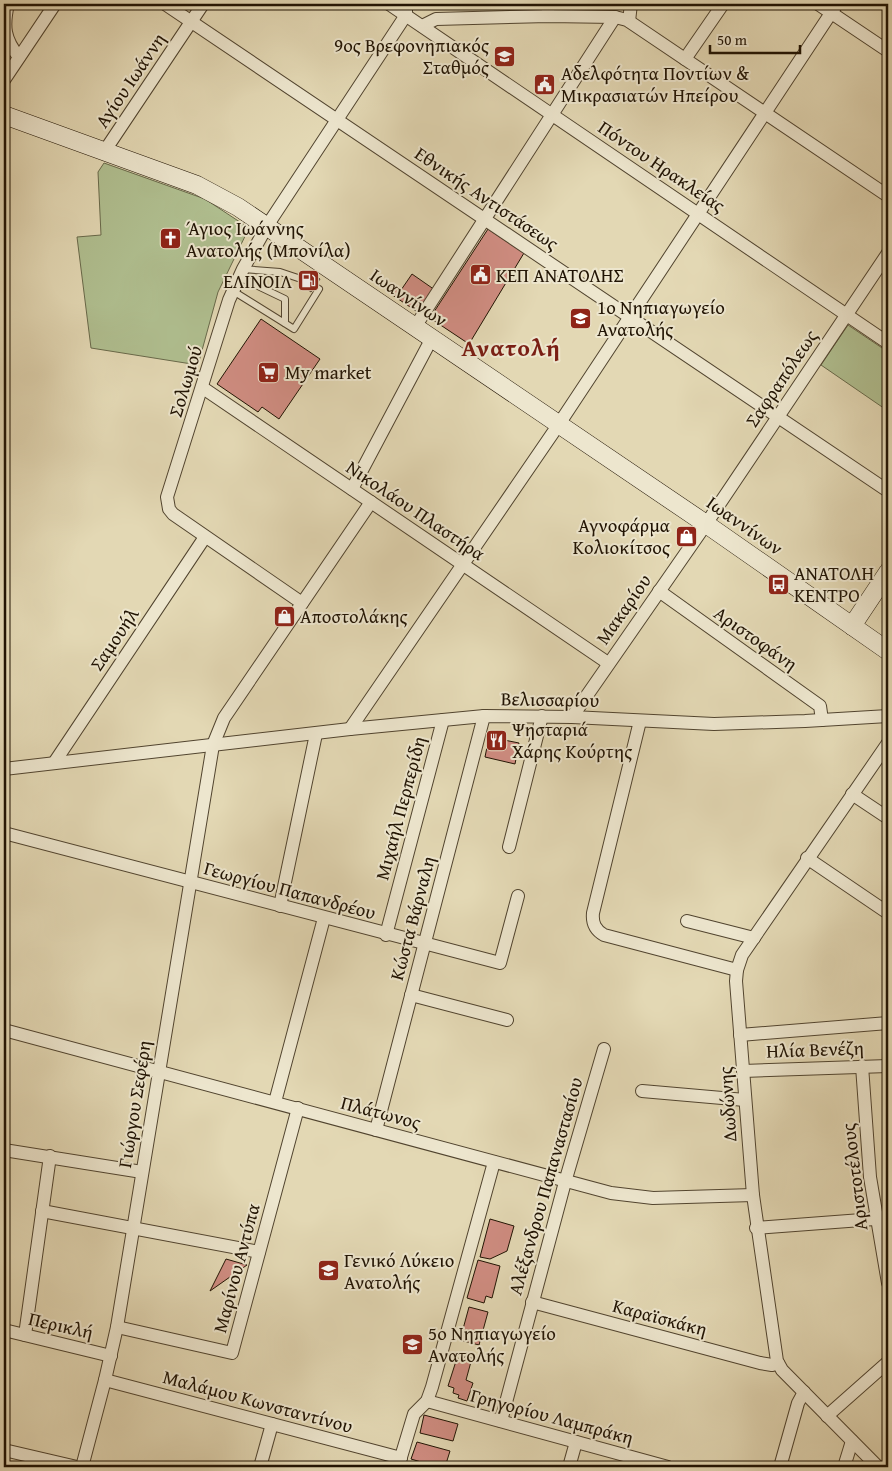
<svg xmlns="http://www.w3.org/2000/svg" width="892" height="1471" viewBox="0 0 892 1471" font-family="'Gentium Book Plus',serif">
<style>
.green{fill:#b0bf90;stroke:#68694a}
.building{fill:#d08d82;stroke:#201303}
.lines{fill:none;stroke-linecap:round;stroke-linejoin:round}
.lane-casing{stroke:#51442f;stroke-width:8}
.street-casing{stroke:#51442f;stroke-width:14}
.secondary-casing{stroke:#201303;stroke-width:19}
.lane{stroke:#ede6ce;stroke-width:6}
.street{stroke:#ede6ce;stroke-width:12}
.secondary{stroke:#ede6ce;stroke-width:18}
.labels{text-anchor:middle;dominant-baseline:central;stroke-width:4;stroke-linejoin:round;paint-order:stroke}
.poi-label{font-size:19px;fill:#201303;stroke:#ede6ce;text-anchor:start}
.street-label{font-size:19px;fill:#201303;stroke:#ede6ce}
.district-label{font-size:24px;font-weight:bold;letter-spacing:1px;fill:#7a1f14;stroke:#ede6ce}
</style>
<rect width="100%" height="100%" fill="#e3d8b4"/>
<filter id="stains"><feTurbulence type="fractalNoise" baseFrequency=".004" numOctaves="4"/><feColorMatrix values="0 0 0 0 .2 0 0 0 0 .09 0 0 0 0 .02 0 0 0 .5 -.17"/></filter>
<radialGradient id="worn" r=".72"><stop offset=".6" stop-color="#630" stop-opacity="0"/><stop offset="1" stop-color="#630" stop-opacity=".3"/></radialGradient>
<g class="green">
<path d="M104 163 205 199 249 228 218 292 198 365 91 348 77 237 101 235 98 172Z"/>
<path d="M848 325 888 352V411L821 365Z"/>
</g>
<g class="building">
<path d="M488 229 524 253 469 344 430 318Z"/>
<path d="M309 271 320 279 311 292 300 284Z"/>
<path d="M412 274 435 290 419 313 388 292 393 285 401 290Z"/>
<path d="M261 319 320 359 279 419 262 407 258 412 217 384Z"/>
<path d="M489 737 519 743 515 764 485 757Z"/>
<path d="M490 1219 514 1226 507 1251 490 1259 480 1257Z"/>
<path d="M226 1259 247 1265 210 1291Z"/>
<path d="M478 1260 500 1266 492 1298 486 1296 484 1303 467 1298Z"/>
<path d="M469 1307 488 1312 479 1345 460 1340Z"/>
<path d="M465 1356 472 1358 466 1380 473 1383 467 1401 458 1398 459 1395 453 1393 454 1388 448 1386 457 1358 464 1360Z"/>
<path d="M424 1415 458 1424 453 1441 420 1433Z"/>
<path d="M417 1442 450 1451 445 1467H438L411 1459Z"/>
</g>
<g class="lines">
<defs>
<g id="lane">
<path d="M239 277 285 299V323"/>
<path d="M233 291 294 329 319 289 301 279 280 272 243 269"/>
</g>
<g id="street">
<path d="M8 4C3 26 4 39 19 57"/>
<path d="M165 4 888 491"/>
<path d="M389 4 888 343"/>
<path d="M548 4V16"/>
<path d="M818 4 888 51"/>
<path d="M629 21 631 4"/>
<path d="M422 26 436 19 548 16 615 17 627 20 888 196"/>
<path d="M685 59 723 4"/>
<path d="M4 80 55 4"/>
<path d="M104 152 203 4"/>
<path d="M415 327 615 17"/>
<path d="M203 388 608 663"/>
<path d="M352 489 432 338"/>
<path d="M659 591 820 706 822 720"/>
<path d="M302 603 173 514 169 509 167 497 229 300 243 269 267 226 406 15V4"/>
<path d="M572 717 706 524 888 253"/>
<path d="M640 721 593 913C592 923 595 930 604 935L737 970"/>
<path d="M350 729 559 424 837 4"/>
<path d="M54 763 205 537"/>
<path d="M4 769 350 729 484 716 572 717 714 724 805 721 888 716"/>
<path d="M852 794 888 818"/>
<path d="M4 833 500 963 518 896"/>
<path d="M509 847 542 716"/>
<path d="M807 858 888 913"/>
<path d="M280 906 316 734"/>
<path d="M687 921 754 938"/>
<path d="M386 935 443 720"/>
<path d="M411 995 507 1020"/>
<path d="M4 1030 611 1193 653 1198 753 1195"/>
<path d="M740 1035 888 1023"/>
<path d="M862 1066 870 1177 888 1283"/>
<path d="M743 1071 888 1066"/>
<path d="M642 1091 745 1100"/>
<path d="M275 1102 324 918"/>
<path d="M376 1130 484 716"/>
<path d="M4 1150 142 1172"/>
<path d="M42 1211 259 1252"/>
<path d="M756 1228 888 1218"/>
<path d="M532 1302 760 1363 772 1365 778 1363"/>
<path d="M117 1327 232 1353 298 1108"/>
<path d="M4 1330 111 1356"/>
<path d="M25 1335 50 1156"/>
<path d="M105 1380 401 1458"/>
<path d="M427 1401 668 1467"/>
<path d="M827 1416 888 1362"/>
<path d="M501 1421 565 1182 604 1049"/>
<path d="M4 1450 77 1467"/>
<path d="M82 1467 105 1380 117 1327 213 745 224 718 371 502"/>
<path d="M260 1467 272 1424"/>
<path d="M398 1467 414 1414 427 1401 432 1387 494 1162"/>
<path d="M569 1467 576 1442"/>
<path d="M780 1467 798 1403 804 1392"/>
<path d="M844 1467 852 1441"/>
<path d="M878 1467 782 1370 777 1361 753 1195 736 981 737 970 742 955 888 743"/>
</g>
<g id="secondary">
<path d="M4 115 197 185 238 207 706 524 888 651"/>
<path d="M852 626 888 572"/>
</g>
</defs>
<use href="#lane" class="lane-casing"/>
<use href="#street" class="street-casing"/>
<use href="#secondary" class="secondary-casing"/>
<use href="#lane" class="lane"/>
<use href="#street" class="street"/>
<use href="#secondary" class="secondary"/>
</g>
<defs>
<symbol id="school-square" viewBox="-11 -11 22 22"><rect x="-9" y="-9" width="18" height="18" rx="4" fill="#8f2418" stroke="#ede6ce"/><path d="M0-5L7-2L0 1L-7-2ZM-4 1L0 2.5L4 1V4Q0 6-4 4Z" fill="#fff"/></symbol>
<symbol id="civic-square" viewBox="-11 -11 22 22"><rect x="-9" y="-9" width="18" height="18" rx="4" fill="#8f2418" stroke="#ede6ce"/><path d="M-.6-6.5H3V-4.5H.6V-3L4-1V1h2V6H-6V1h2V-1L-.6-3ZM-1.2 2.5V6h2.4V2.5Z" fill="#fff"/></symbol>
<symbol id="church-square" viewBox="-11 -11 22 22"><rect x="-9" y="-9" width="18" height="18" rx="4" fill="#8f2418" stroke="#ede6ce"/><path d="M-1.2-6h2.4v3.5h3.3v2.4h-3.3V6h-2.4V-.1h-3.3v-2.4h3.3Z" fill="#fff"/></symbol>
<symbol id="fuel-square" viewBox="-11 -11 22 22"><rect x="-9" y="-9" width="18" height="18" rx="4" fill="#8f2418" stroke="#ede6ce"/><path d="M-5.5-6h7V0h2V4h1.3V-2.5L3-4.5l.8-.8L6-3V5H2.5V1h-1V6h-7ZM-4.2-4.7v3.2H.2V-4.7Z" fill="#fff"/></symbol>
<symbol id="supermarket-square" viewBox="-11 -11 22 22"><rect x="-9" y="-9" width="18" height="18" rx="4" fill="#8f2418" stroke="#ede6ce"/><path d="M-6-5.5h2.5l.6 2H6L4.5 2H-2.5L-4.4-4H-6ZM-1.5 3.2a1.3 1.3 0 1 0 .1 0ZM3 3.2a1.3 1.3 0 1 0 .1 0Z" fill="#fff"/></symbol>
<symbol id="shop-square" viewBox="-11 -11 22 22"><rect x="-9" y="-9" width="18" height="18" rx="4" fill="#8f2418" stroke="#ede6ce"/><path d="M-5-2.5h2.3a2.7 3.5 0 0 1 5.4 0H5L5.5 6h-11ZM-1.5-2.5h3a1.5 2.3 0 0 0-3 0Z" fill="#fff"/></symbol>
<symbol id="bus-square" viewBox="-11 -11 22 22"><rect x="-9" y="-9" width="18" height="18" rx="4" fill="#8f2418" stroke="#ede6ce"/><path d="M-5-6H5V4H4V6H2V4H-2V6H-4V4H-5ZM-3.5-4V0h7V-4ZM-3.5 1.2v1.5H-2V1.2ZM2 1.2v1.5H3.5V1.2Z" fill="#fff"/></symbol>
<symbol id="restaurant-square" viewBox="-11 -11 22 22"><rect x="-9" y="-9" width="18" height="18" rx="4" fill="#8f2418" stroke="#ede6ce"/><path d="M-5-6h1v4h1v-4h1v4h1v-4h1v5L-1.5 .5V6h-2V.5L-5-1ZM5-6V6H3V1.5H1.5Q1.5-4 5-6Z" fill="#fff"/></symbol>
</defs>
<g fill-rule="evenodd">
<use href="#school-square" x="492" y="44" width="25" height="25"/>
<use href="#civic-square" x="532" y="72" width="25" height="25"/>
<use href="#church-square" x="158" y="226" width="25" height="25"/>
<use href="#civic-square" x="468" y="262" width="25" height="25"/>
<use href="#fuel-square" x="296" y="268" width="25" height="25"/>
<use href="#school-square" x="568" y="306" width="25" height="25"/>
<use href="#supermarket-square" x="256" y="360" width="25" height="25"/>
<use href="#shop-square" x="674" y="524" width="25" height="25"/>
<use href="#bus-square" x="766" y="572" width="25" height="25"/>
<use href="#shop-square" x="272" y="604" width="25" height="25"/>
<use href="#restaurant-square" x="484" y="728" width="25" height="25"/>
<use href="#school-square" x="316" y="1258" width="25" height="25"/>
<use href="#school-square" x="400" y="1332" width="25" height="25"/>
</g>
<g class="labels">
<g class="poi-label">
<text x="489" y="45" text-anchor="end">9ος Βρεφονηπιακός<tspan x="489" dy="22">Σταθμός</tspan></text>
<text x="561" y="73">Αδελφότητα Ποντίων &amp;<tspan x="561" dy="22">Μικρασιατών Ηπείρου</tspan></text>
<text x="186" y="228">Άγιος Ιωάννης<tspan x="186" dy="22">Ανατολής (Μπονίλα)</tspan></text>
<text x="496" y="275">ΚΕΠ ΑΝΑΤΟΛΗΣ</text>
<text x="292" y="281" text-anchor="end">ΕΛΙΝΟΙΛ</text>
<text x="597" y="307">1ο Νηπιαγωγείο<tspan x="597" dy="22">Ανατολής</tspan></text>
<text x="285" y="372">My market</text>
<text x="670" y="525" text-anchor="end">Αγνοφάρμα<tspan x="670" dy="22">Κολιοκίτσος</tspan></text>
<text x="794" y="573">ΑΝΑΤΟΛΗ<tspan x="794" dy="22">ΚΕΝΤΡΟ</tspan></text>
<text x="300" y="616">Αποστολάκης</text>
<text x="512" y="729">Ψησταριά<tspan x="512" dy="22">Χάρης Κούρτης</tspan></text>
<text x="344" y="1260">Γενικό Λύκειο<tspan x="344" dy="22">Ανατολής</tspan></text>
<text x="428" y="1333">5ο Νηπιαγωγείο<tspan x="428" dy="22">Ανατολής</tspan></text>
</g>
<g class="street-label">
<text transform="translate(130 80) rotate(-56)">Αγίου Ιωάννη</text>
<text transform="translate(662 166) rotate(34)">Πόντου Ηρακλείας</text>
<text transform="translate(487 198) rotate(34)">Εθνικής Αντιστάσεως</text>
<text transform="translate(409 297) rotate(34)">Ιωαννίνων</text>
<text transform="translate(781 378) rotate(-56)">Σαφραπόλεως</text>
<text transform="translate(185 381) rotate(-73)">Σολωμού</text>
<text transform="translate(416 510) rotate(34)">Νικολάου Πλαστήρα</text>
<text transform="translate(745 525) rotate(35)">Ιωαννίνων</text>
<text transform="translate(623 609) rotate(-55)">Μακαρίου</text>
<text transform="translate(756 638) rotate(35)">Αριστοφάνη</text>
<text transform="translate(114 639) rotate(-56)">Σαμουήλ</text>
<text transform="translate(550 699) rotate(1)">Βελισσαρίου</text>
<text transform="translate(400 808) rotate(-75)">Μιχαήλ Περπερίδη</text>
<text transform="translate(290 890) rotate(15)">Γεωργίου Παπανδρέου</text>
<text transform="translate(412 918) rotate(-75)">Κώστα Βάρναλη</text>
<text transform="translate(815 1049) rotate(-2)">Ηλία Βενέζη</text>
<text transform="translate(134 1104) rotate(-81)">Γιώργου Σεφέρη</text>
<text transform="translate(727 1104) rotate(-94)">Δωδώνης</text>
<text transform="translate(381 1112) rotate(15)">Πλάτωνος</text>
<text transform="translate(854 1177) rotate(-97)">Αριστοτέλους</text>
<text transform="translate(545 1186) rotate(-74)">Αλέξανδρου Παπαναστασίου</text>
<text transform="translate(236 1268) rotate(-75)">Μαρίνου Αντύπα</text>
<text transform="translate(660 1317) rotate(15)">Καραϊσκάκη</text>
<text transform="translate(61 1325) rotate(13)">Περικλή</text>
<text transform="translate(258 1401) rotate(15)">Μαλάμου Κωνσταντίνου</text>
<text transform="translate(552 1416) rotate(15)">Γρηγορίου Λαμπράκη</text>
</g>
<g class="district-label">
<text x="511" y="347">Ανατολή</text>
</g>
</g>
<rect width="892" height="1471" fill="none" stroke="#e3d8b4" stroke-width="20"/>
<rect x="5" y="5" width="882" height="1461" fill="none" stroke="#201303" stroke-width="2.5"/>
<rect x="10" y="10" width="872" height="1451" fill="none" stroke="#201303"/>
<path d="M710 45v8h90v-8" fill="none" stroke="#201303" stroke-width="2.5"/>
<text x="717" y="45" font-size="15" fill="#201303" stroke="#ede6ce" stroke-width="4" paint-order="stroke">50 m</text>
<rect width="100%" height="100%" filter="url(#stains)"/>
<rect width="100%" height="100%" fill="url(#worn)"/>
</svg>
